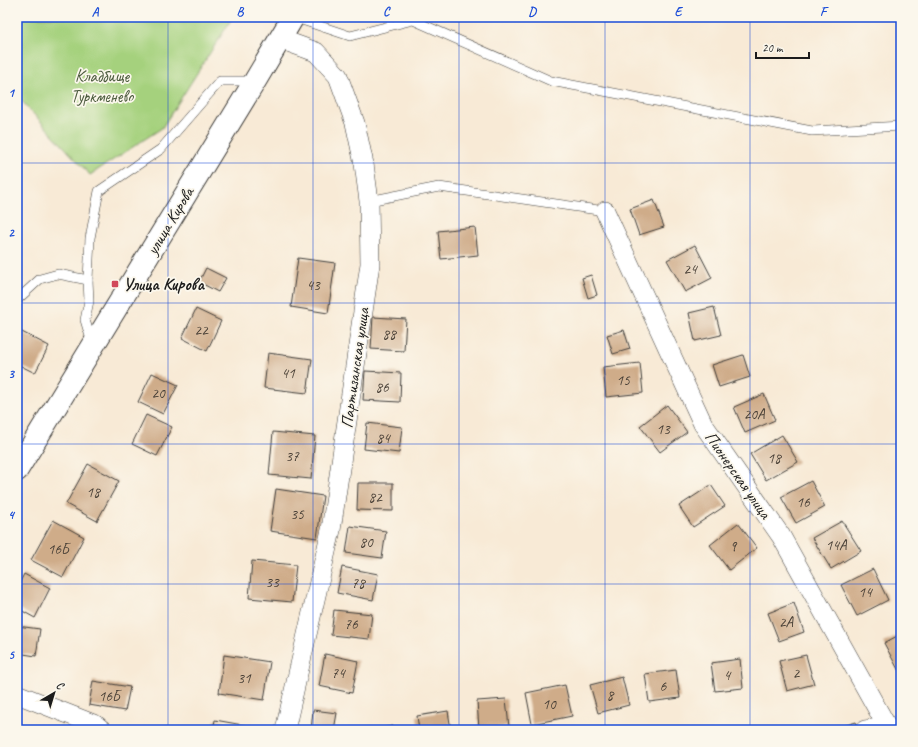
<svg xmlns="http://www.w3.org/2000/svg" width="918" height="747" viewBox="0 0 918 747" font-family="Caveat,sans-serif">
<style>
.green{fill:#a5d17d;stroke:#60764c}
.building{fill:#cfac89}
.lines{fill:none;stroke-linecap:round;stroke-linejoin:round}
.lane-casing{stroke:#3d3b38;stroke-width:10}
.street-casing{stroke:#3d3b38;stroke-width:20}
.secondary-casing{stroke:#3d3b38;stroke-width:24}
.lane{stroke:#fff;stroke-width:9}
.street{stroke:#fff;stroke-width:19}
.secondary{stroke:#fff;stroke-width:22}
.grid{fill:none;stroke:#1d4ed8;stroke-width:1;stroke-opacity:0.55}
.poi-dot{fill:#d1495b;stroke:#fbf7ec;stroke-width:1.5}
.labels{text-anchor:middle;dominant-baseline:central;stroke-width:3.5;stroke-linejoin:round;paint-order:stroke}
.number-label{font-size:15px;fill:#494037}
.park-label{font-size:17px;fill:#4c5b3e;stroke:#fbf7ec}
.street-label{font-size:17px;fill:#1c1c1c;stroke:#fbf7ec}
.poi-label{font-size:17px;font-weight:bold;fill:#1c1c1c;stroke:#fbf7ec;text-anchor:start}
.neatline{fill:none;stroke:#1d4ed8;stroke-width:1.5}
.grid-label{font-size:13px;text-anchor:middle;font-weight:bold;fill:#1d4ed8}
</style>
<rect width="100%" height="100%" fill="#fbf7ec"/>
<filter id="ink" filterUnits="userSpaceOnUse"><feTurbulence type="fractalNoise" baseFrequency=".025" numOctaves="2"/><feDisplacementMap in="SourceGraphic" scale="8" xChannelSelector="R" yChannelSelector="G"/><feConvolveMatrix kernelMatrix="1 2 1 2 8 2 1 2 1" color-interpolation-filters="sRGB"/></filter>
<filter id="wash" filterUnits="userSpaceOnUse"><feTurbulence type="fractalNoise" baseFrequency=".012" numOctaves="4" result="noise"/><feDisplacementMap in="SourceGraphic" scale="16" xChannelSelector="R" yChannelSelector="G"/><feGaussianBlur stdDeviation="0.9" result="paint"/><feColorMatrix in="noise" values="0 0 0 0 0 0 0 0 0 0 0 0 0 0 0 0 0 1.4 0 .05"/><feComposite in="paint" operator="in"/></filter>
<g filter="url(#wash)">
<rect width="100%" height="100%" fill="#f8ead6"/>
<path class="green" d="M17 17H233L162 128 90 175 17 96Z"/>
<g id="blocks">
<g class="building">
<path d="M654 200 664 227 639 235 630 209Z"/>
<path d="M475 227 478 255 441 259 438 231Z"/>
<path d="M695 245 712 278 685 292 667 260Z"/>
<path d="M298 258 335 263 328 313 291 307Z"/>
<path d="M206 268 226 278 218 292 199 282Z"/>
<path d="M591 275 597 295 588 298 582 278Z"/>
<path d="M714 307 721 335 695 341 689 313Z"/>
<path d="M196 309 221 321 207 351 182 338Z"/>
<path d="M373 317 406 319 404 351 371 349Z"/>
<path d="M18 330 49 346 35 373 17 364Z"/>
<path d="M624 330 630 349 613 354 607 335Z"/>
<path d="M268 353 312 359 307 393 264 388Z"/>
<path d="M743 355 750 377 719 387 712 365Z"/>
<path d="M640 363 643 393 606 397 603 367Z"/>
<path d="M365 371 401 373 400 402 363 400Z"/>
<path d="M152 373 178 385 163 414 138 402Z"/>
<path d="M764 394 775 420 745 433 734 407Z"/>
<path d="M667 405 687 432 660 452 640 426Z"/>
<path d="M146 415 172 427 157 456 132 444Z"/>
<path d="M367 423 402 427 399 453 364 449Z"/>
<path d="M273 432 315 436 311 479 269 475Z"/>
<path d="M782 435 798 462 766 480 750 454Z"/>
<path d="M88 464 119 481 97 521 66 504Z"/>
<path d="M811 481 825 507 796 523 781 497Z"/>
<path d="M358 483H393V511L357 510Z"/>
<path d="M711 485 725 506 693 527 679 506Z"/>
<path d="M276 489 323 496 317 538 270 531Z"/>
<path d="M53 520 84 537 63 577 31 560Z"/>
<path d="M842 521 861 551 831 569 812 538Z"/>
<path d="M738 523 757 548 729 570 710 545Z"/>
<path d="M350 526 386 531 382 558 346 553Z"/>
<path d="M252 561 296 565 292 602 249 598Z"/>
<path d="M342 567 378 574 373 600 337 593Z"/>
<path d="M873 569 888 600 857 616 841 585Z"/>
<path d="M24 574 50 588 35 618 17 608V588Z"/>
<path d="M794 603 804 632 779 641 768 613Z"/>
<path d="M334 610 372 614 369 639 331 635Z"/>
<path d="M17 626 40 629 36 656 17 653Z"/>
<path d="M901 634V675L884 643Z"/>
<path d="M325 654 358 661 352 693 319 686Z"/>
<path d="M224 655 270 662 264 700 219 693Z"/>
<path d="M806 655 814 684 787 691 779 661Z"/>
<path d="M740 659 743 688 715 691 711 663Z"/>
<path d="M676 670 680 698 649 702 645 674Z"/>
<path d="M622 677 629 705 598 713 590 685Z"/>
<path d="M93 681 130 687 125 711 89 705Z"/>
<path d="M565 685 572 716 532 724 526 693Z"/>
<path d="M506 699 509 727 479 729 477 701Z"/>
<path d="M313 710 337 713 334 730H311Z"/>
<path d="M448 711 451 730H419L417 716Z"/>
<path d="M215 720 254 727V730H213Z"/>
<path d="M856 722 859 730H831Z"/>
<path d="M393 726 394 730H376V729Z"/>
</g>
</g>
</g>
<g filter="url(#ink)">
<use href="#blocks" fill-opacity="0" stroke="#3d3b38" stroke-width="1"/>
<g class="lines">
<defs>
<g id="lane">
<path d="M293 17 350 36 413 20 551 81 812 131 901 126"/>
<path d="M369 201 439 187 605 211"/>
<path d="M17 300 40 279 58 274 88 280"/>
<path d="M92 343 85 320 89 301 88 280 90 238 99 191 161 149 220 81H253"/>
</g>
<g id="street">
<path d="M280 39 316 52 338 76 355 123 364 164 369 201 370 264 331 530 285 730"/>
<path d="M605 211 703 424 781 536 889 730"/>
<path d="M17 694 96 725 102 730"/>
<path d="M865 730 887 727"/>
</g>
<path id="secondary" d="M17 470 255 81 293 17"/>
</defs>
<use href="#lane" class="lane-casing"/>
<use href="#street" class="street-casing"/>
<use href="#secondary" class="secondary-casing"/>
<use href="#lane" class="lane"/>
<use href="#street" class="street"/>
<use href="#secondary" class="secondary"/>
</g>
</g>
<path class="grid" d="M168 17V730M313 17V730M459 17V730M605 17V730M750 17V730M17 163H901M17 303H901M17 444H901M17 584H901"/>
<rect class="poi-dot" x="111" y="280" width="8" height="8" rx="2"/>
<g class="labels">
<g class="number-label">
<text x="690" y="269">24</text>
<text x="313" y="285">43</text>
<text x="201" y="330">22</text>
<text x="389" y="334">88</text>
<text x="288" y="373">41</text>
<text x="623" y="380">15</text>
<text x="382" y="387">86</text>
<text x="158" y="393">20</text>
<text x="754" y="414">20А</text>
<text x="663" y="429">13</text>
<text x="383" y="438">84</text>
<text x="292" y="456">37</text>
<text x="774" y="458">18</text>
<text x="93" y="492">18</text>
<text x="375" y="497">82</text>
<text x="803" y="502">16</text>
<text x="297" y="514">35</text>
<text x="366" y="542">80</text>
<text x="836" y="545">14А</text>
<text x="733" y="546">9</text>
<text x="58" y="549">16Б</text>
<text x="272" y="582">33</text>
<text x="358" y="583">78</text>
<text x="865" y="592">14</text>
<text x="786" y="622">2А</text>
<text x="351" y="624">76</text>
<text x="338" y="673">74</text>
<text x="796" y="673">2</text>
<text x="727" y="675">4</text>
<text x="244" y="678">31</text>
<text x="663" y="686">6</text>
<text x="610" y="695">8</text>
<text x="109" y="696">16Б</text>
<text x="549" y="704">10</text>
</g>
<g class="park-label">
<text x="102" y="76">Кладбище<tspan x="102" dy="20">Туркменево</tspan></text>
</g>
<g class="street-label">
<text transform="translate(170 221) rotate(-59)">улица Кирова</text>
<text transform="translate(355 368) rotate(-82)">Партизанская улица</text>
<text transform="translate(738 475) rotate(55)">Пионерская улица</text>
</g>
<g class="poi-label">
<text x="123" y="284">Улица Кирова</text>
</g>
</g>
<rect width="918" height="747" fill="none" stroke="#fbf7ec" stroke-width="44"/>
<g transform="translate(54 693) rotate(38)" stroke="#fbf7ec" stroke-width="3" paint-order="stroke">
<path d="M0-3L7 15L0 10L-7 15Z" fill="#1c1c1c"/>
<text y="-6" font-size="11" font-weight="bold" text-anchor="middle" fill="#1c1c1c">С</text>
</g>
<path d="M756 52v6h53v-6" fill="none" stroke="#1c1c1c" stroke-width="2"/>
<text x="762" y="52" font-size="12" fill="#1c1c1c" stroke="#fbf7ec" stroke-width="3" paint-order="stroke">20 m</text>
<rect x="22" y="22" width="874" height="703" class="neatline"/>
<g class="grid-label">
<text x="95" y="16">A</text>
<text x="240" y="16">B</text>
<text x="386" y="16">C</text>
<text x="532" y="16">D</text>
<text x="678" y="16">E</text>
<text x="823" y="16">F</text>
<text x="11" y="97">1</text>
<text x="11" y="237">2</text>
<text x="11" y="378">3</text>
<text x="11" y="519">4</text>
<text x="11" y="659">5</text>
</g>
</svg>
